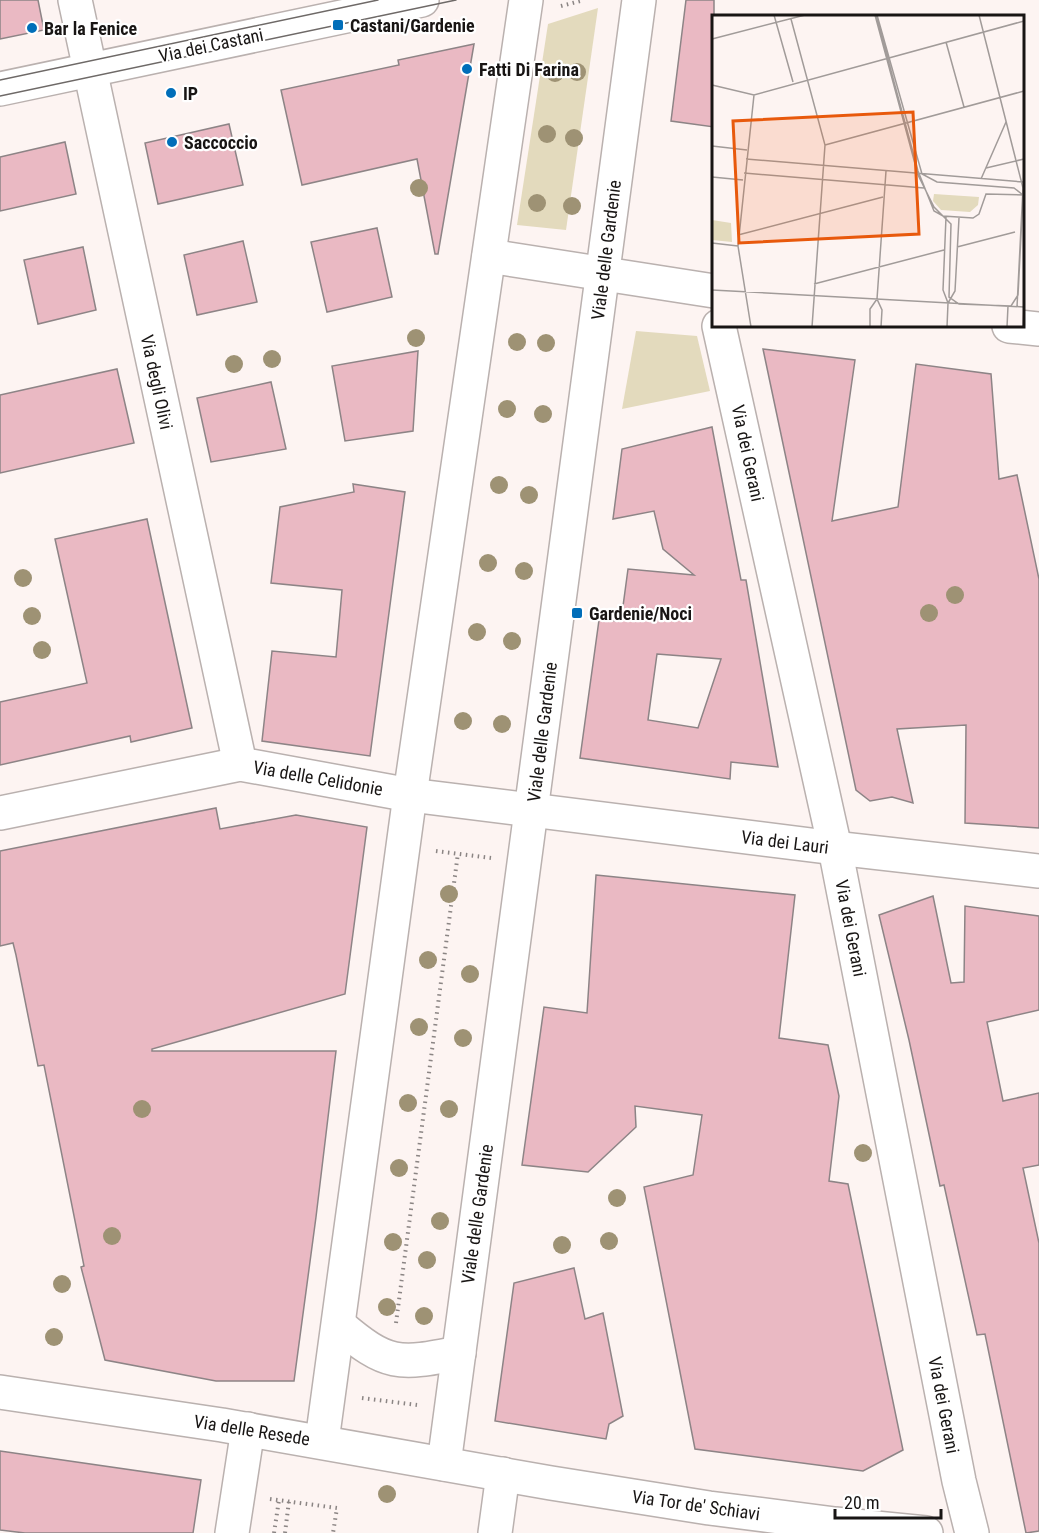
<svg xmlns="http://www.w3.org/2000/svg" width="1039" height="1533" viewBox="0 0 1039 1533" font-family="'Roboto Condensed',sans-serif">
<style>
.green{fill:#e3dabd}
.building{fill:#eab9c3;stroke:#8d8486;stroke-width:1.5;fill-rule:evenodd}
.lines{fill:none;stroke-linecap:round;stroke-linejoin:round}
.minor-casing{stroke:#bab1af;stroke-width:36}
.tertiary-casing{stroke:#bab1af;stroke-width:36}
.path{stroke:#8b8584;stroke-width:4;stroke-dasharray:1.5 4.5;stroke-linecap:butt}
.minor{stroke:#fff;stroke-width:33}
.tertiary{stroke:#fff;stroke-width:33}
.tram{stroke:#6e6967;stroke-width:1.5}
.tree{fill:#9e9274}
.poi-dot{fill:#016eb9;stroke:#fff;stroke-width:2}
.labels{text-anchor:middle;dominant-baseline:central;stroke-width:4.5;stroke-linejoin:round;paint-order:stroke}
.poi-label{font-size:18px;font-weight:bold;fill:#181514;stroke:#fff;text-anchor:start}
.street-label{font-size:18px;fill:#181514;stroke:#fff}
.inset-road{fill:none;stroke:#a19b99;stroke-width:1.5}
.view{fill:#e8590c;fill-opacity:0.15;stroke:#e8590c;stroke-width:3}
.inset-edge{fill:none;stroke:#181514;stroke-width:3}
</style>
<rect width="100%" height="100%" fill="#fdf4f2"/>
<g class="green">
<path d="M598 8 566 230 517 225 548 24Z"/>
<path d="M636 331 697 336 710 391 622 409Z"/>
</g>
<g class="building">
<path d="M0 0H38L44 30 0 39Z"/>
<path d="M686 0H714V127L671 121Z"/>
<path d="M474 44 438 254H435L417 159 302 185 281 90 399 65 398 60Z"/>
<path d="M229 124 243 185 158 204 145 143Z"/>
<path d="M65 142 76 194 0 211V157Z"/>
<path d="M377 228 392 297 327 312 311 242Z"/>
<path d="M243 241 257 302 197 315 184 255Z"/>
<path d="M83 247 96 310 38 324 24 260Z"/>
<path d="M763 349 855 360 832 521 898 507 916 364 991 374 999 479 1017 475 1039 579V828L965 823 966 725 897 729 913 803 892 797 870 801 856 790Z"/>
<path d="M418 351 413 431 345 441 332 366Z"/>
<path d="M117 369 134 443 0 473V395Z"/>
<path d="M271 382 286 449 211 462 197 398Z"/>
<path d="M712 427 741 580H746L778 767 731 762 730 779 580 758 599 620 621 621 628 569 694 575 663 549 654 511 613 519 622 449ZM657 654 721 659 698 728 648 720Z"/>
<path d="M353 484 405 492 370 756 262 741 272 651 336 657 342 590 271 583 280 507 354 492Z"/>
<path d="M147 519 192 728 131 742 130 736 0 765V702L87 683 55 539Z"/>
<path d="M216 808 220 829 296 815 367 827 345 994 152 1049V1051H336L316 1217 294 1381H216L105 1360 81 1267 84 1266 44 1065 38 1066 16 955 13 943 0 946V851Z"/>
<path d="M596 875 795 895 779 1038 828 1045 839 1096 829 1181 848 1184 903 1450 863 1471 695 1449 644 1187 693 1175 702 1115 635 1106 636 1127 588 1172 522 1165 544 1007 587 1013Z"/>
<path d="M933 896 951 983 964 982 965 906 1039 916V1010L987 1022 1003 1101 1039 1093V1165L1023 1168 1039 1243V1531L1026 1533 985 1334 977 1335 944 1185 940 1186 909 1040 879 915Z"/>
<path d="M574 1268 585 1319 603 1313 623 1416 609 1424 606 1439 495 1421 514 1283Z"/>
<path d="M0 1451 201 1480 193 1533H25L0 1530Z"/>
</g>
<g class="lines">
<defs>
<g id="minor">
<path d="M75 0 240 764"/>
<path d="M489 256 714 291"/>
<path d="M719 326 835 848 959 1481 972 1533"/>
<path d="M1009 326 1039 329"/>
<path d="M0 813 240 764 410 795 835 848 1039 871"/>
<path d="M339 1325C387 1366 398 1365 459 1353"/>
<path d="M0 1392 222 1425 551 1483 709 1508 835 1524 926 1533"/>
<path d="M322 1441 410 795 526 0"/>
<path d="M444 1464 639 0"/>
<path d="M232 1533 248 1429"/>
<path d="M495 1533 503 1474"/>
</g>
<path id="tertiary" d="M0 89 422 0"/>
</defs>
<use href="#minor" class="minor-casing"/>
<use href="#tertiary" class="tertiary-casing"/>
<g class="path">
<path d="M561 6 584 0"/>
<path d="M436 851 491 858"/>
<path d="M396 1323 458 853"/>
<path d="M362 1398 417 1405"/>
<path d="M270 1499 337 1508 333 1533"/>
<path d="M274 1533 279 1500"/>
<path d="M285 1533 289 1501"/>
</g>
<use href="#minor" class="minor"/>
<use href="#tertiary" class="tertiary"/>
<g class="tram">
<path d="M0 80 378 0"/>
<path d="M0 96 456 0"/>
</g>
</g>
<g class="tree">
<circle cx="577" cy="72" r="9"/>
<circle cx="555" cy="73" r="9"/>
<circle cx="547" cy="134" r="9"/>
<circle cx="574" cy="138" r="9"/>
<circle cx="419" cy="188" r="9"/>
<circle cx="537" cy="203" r="9"/>
<circle cx="572" cy="206" r="9"/>
<circle cx="416" cy="338" r="9"/>
<circle cx="517" cy="342" r="9"/>
<circle cx="546" cy="343" r="9"/>
<circle cx="272" cy="359" r="9"/>
<circle cx="234" cy="364" r="9"/>
<circle cx="507" cy="409" r="9"/>
<circle cx="543" cy="414" r="9"/>
<circle cx="499" cy="485" r="9"/>
<circle cx="529" cy="495" r="9"/>
<circle cx="488" cy="563" r="9"/>
<circle cx="524" cy="571" r="9"/>
<circle cx="23" cy="578" r="9"/>
<circle cx="955" cy="595" r="9"/>
<circle cx="929" cy="613" r="9"/>
<circle cx="32" cy="616" r="9"/>
<circle cx="477" cy="632" r="9"/>
<circle cx="512" cy="641" r="9"/>
<circle cx="42" cy="650" r="9"/>
<circle cx="463" cy="721" r="9"/>
<circle cx="502" cy="724" r="9"/>
<circle cx="449" cy="894" r="9"/>
<circle cx="428" cy="960" r="9"/>
<circle cx="470" cy="974" r="9"/>
<circle cx="419" cy="1027" r="9"/>
<circle cx="463" cy="1038" r="9"/>
<circle cx="408" cy="1103" r="9"/>
<circle cx="142" cy="1109" r="9"/>
<circle cx="449" cy="1109" r="9"/>
<circle cx="863" cy="1153" r="9"/>
<circle cx="399" cy="1168" r="9"/>
<circle cx="617" cy="1198" r="9"/>
<circle cx="440" cy="1221" r="9"/>
<circle cx="112" cy="1236" r="9"/>
<circle cx="609" cy="1241" r="9"/>
<circle cx="393" cy="1242" r="9"/>
<circle cx="562" cy="1245" r="9"/>
<circle cx="427" cy="1260" r="9"/>
<circle cx="62" cy="1284" r="9"/>
<circle cx="387" cy="1307" r="9"/>
<circle cx="424" cy="1316" r="9"/>
<circle cx="54" cy="1337" r="9"/>
<circle cx="387" cy="1494" r="9"/>
</g>
<g class="poi-dot">
<rect x="332" y="19" width="12" height="12" rx="3"/>
<circle cx="32" cy="28" r="6"/>
<circle cx="467" cy="69" r="6"/>
<circle cx="171" cy="93" r="6"/>
<circle cx="172" cy="142" r="6"/>
<rect x="571" y="607" width="12" height="12" rx="3"/>
</g>
<g class="labels">
<g class="poi-label">
<text x="350" y="25">Castani/Gardenie</text>
<text x="44" y="28">Bar la Fenice</text>
<text x="479" y="69">Fatti Di Farina</text>
<text x="183" y="93">IP</text>
<text x="184" y="142">Saccoccio</text>
<text x="589" y="613">Gardenie/Noci</text>
</g>
<g class="street-label">
<text transform="translate(211 45) rotate(-12)">Via dei Castani</text>
<text transform="translate(606 250) rotate(-83)">Viale delle Gardenie</text>
<text transform="translate(157 382) rotate(78)">Via degli Olivi</text>
<text transform="translate(748 453) rotate(78)">Via dei Gerani</text>
<text transform="translate(542 732) rotate(-83)">Viale delle Gardenie</text>
<text transform="translate(318 778) rotate(10)">Via delle Celidonie</text>
<text transform="translate(785 842) rotate(7)">Via dei Lauri</text>
<text transform="translate(851 928) rotate(79)">Via dei Gerani</text>
<text transform="translate(477 1214) rotate(-82)">Viale delle Gardenie</text>
<text transform="translate(944 1405) rotate(79)">Via dei Gerani</text>
<text transform="translate(252 1430) rotate(9)">Via delle Resede</text>
<text transform="translate(696 1505) rotate(8)">Via Tor de' Schiavi</text>
</g>
</g>
<g transform="translate(712 15)">
<rect width="312" height="312" fill="#fdf4f2"/>
<path d="M222 179 267 182 266 190 258 197 229 195 221 186ZM0 205 19 208 20 227 0 225Z" fill="#e3dabd"/>
<path class="inset-road" d="M62 0 81 67M163 0 206 160 222 192 239 209 237 282 247 289 299 291 306 280 311 180 302 173 225 167 210 159 165 0M164 0 206 156 222 196 231 201 261 203 267 199 274 179 312 180M267 0 311 173 305 292M79 4 113 130 100 312M0 24 93 0M234 27 252 92M0 70 42 80 312 6M113 130 312 76M0 131 35 135M34 144 311 167M274 153 312 144M32 158 212 173M0 162 31 165M269 164 294 107M234 202 231 275 236 288M26 220 171 182M0 228 26 231M245 232 303 217M102 269 232 235M0 275 312 292M236 288 243 276 247 203M39 312 26 231 42 80M158 312V294L165 284M169 312 170 295 165 284 174 156M235 312 236 288M295 312 296 291M311 312 312 292"/>
<path class="view" d="M201 97 207 219 27 228 21 106Z"/>
<rect width="312" height="312" class="inset-edge"/>
</g>
<path d="M835 1509v9h106v-9" fill="none" stroke="#181514" stroke-width="3"/>
<text x="844" y="1509" font-size="18" fill="#181514" stroke="#ffffff" stroke-width="4.5" paint-order="stroke">20 m</text>
</svg>
